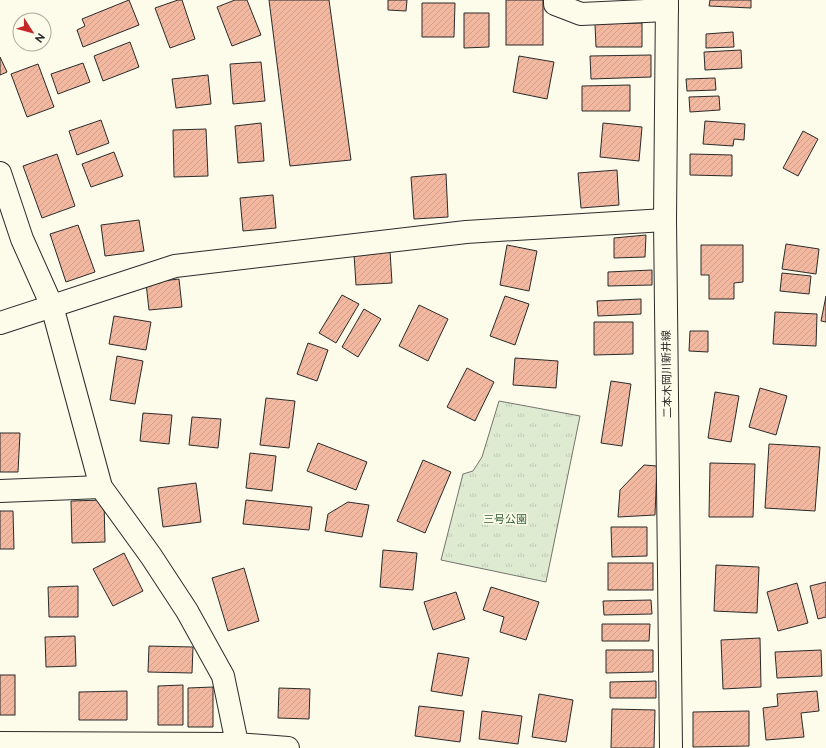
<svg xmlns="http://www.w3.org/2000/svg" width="826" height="748" viewBox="0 0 826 748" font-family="Raleway,'Noto Sans JP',sans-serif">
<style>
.grass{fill:url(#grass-tufts);stroke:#74746e}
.building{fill:url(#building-hatch);stroke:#2b2b2b}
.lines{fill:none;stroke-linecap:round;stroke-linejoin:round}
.minor-casing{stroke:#2b2b2b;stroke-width:24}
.major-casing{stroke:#2b2b2b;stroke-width:24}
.minor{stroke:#fdfbea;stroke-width:22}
.major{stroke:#fdfbea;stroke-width:22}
.labels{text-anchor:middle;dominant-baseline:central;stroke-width:3;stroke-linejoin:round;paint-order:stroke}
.street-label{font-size:11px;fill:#2b2b2b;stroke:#fdfbea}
.park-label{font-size:11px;fill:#34623c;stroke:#fdfbea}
</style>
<defs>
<pattern id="grass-tufts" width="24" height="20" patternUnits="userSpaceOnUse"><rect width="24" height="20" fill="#deebd1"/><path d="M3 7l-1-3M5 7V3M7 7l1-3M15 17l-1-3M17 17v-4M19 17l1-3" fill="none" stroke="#bfcab4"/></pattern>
<pattern id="building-hatch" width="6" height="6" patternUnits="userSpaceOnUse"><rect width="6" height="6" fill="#f2b8a0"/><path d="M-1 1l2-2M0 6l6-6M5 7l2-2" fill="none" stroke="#d09e8a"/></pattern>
</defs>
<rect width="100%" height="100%" fill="#fdfbea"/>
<path class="grass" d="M499 401 580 416 546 582 441 560 463 474 473 471 482 457Z"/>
<g class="building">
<path d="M129 0 139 25 83 47 77 30 85 26 82 19Z"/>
<path d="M178 0H182L195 39 170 48 155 8Z"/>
<path d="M235 0H247L261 35 232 46 217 7Z"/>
<path d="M269 0H329L351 160 290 166Z"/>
<path d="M388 0H407L406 11 388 10Z"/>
<rect x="506" y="0" width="37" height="45"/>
<path d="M710 0H751V8L709 6Z"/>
<path d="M422 3H455L454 37H422Z"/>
<path d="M464 13H489V47L464 48Z"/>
<path d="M642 23V47H596L595 24Z"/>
<path d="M733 32 734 47 706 48V34Z"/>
<path d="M130 42 139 67 103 81 94 56Z"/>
<path d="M741 50 742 68 705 70 704 52Z"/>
<path d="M651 55V77L591 79 590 56Z"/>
<path d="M519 56 554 62 547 99 513 92Z"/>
<path d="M0 57 7 72 0 75Z"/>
<path d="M261 62 265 101 233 104 230 64Z"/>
<path d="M83 63 90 82 58 94 51 74Z"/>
<path d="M38 64 54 107 27 117 11 74Z"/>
<path d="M208 75 211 104 176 108 172 79Z"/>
<path d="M715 78 716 90 687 91 686 79Z"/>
<path d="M630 85V111H582V86Z"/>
<path d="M719 96 720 110 690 112 689 97Z"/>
<path d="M101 120 109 143 77 155 69 131Z"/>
<path d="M705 121 745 124 744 140 734 139 733 146 703 144Z"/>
<path d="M261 123 264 161 238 163 235 126Z"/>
<path d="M603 123 642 127 639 161 600 157Z"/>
<path d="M206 129 208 176 174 177 173 130Z"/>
<path d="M803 131 818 139 798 176 783 168Z"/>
<path d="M114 152 123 176 91 187 82 164Z"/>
<path d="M57 154 75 206 42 218 23 166Z"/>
<path d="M690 154 732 155V176L690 175Z"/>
<path d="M617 170 619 205 581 208 578 173Z"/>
<path d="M446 174 448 217 414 219 411 177Z"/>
<path d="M273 195 276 228 243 231 240 198Z"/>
<path d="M139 220 144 251 105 256 101 225Z"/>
<path d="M78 225 95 272 66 282 50 234Z"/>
<path d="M646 235 645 257 614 258V238Z"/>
<path d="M786 244 819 249 816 274 782 269Z"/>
<path d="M507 245 537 251 529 291 500 285Z"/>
<path d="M701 245H743V282L734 283V299H709V275H701Z"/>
<path d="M390 251 392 283 356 285 354 254Z"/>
<path d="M652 270V285L608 286V272Z"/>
<path d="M782 273 811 276 809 294 780 291Z"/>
<path d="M179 279 182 307 149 310 146 283Z"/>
<path d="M342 295 359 304 336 343 319 333Z"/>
<path d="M505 296 529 304 515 345 490 336Z"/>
<path d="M826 296V322L821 321Z"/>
<path d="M641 299V314L598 316 597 301Z"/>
<path d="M419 305 448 319 428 361 399 346Z"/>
<path d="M364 309 381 319 358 357 342 347Z"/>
<path d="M775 312 817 314 816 346 773 344Z"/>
<path d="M114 316 151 322 146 350 109 344Z"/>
<path d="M594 322H633V354L594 355Z"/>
<path d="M690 331H708V352L689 351Z"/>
<path d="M308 343 328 350 317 381 297 374Z"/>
<path d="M117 356 143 361 135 404 110 400Z"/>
<path d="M515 358 558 361 556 388 513 385Z"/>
<path d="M467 368 494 382 475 421 447 407Z"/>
<path d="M611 381 631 384 622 446 601 443Z"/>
<path d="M760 388 787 396 776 435 749 427Z"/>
<path d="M715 392 739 396 731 442 708 438Z"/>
<path d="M266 398 295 401 289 448 260 445Z"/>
<path d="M143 413 172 415 169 444 140 441Z"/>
<path d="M192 417 221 419 218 448 189 445Z"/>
<path d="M0 433H20L18 472H0Z"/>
<path d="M318 443 367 462 356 490 307 471Z"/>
<path d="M769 444 820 447 815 511 765 508Z"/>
<path d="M250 453 276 456 272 491 246 488Z"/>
<path d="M423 460 451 472 425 533 397 521Z"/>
<path d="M710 463 755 464 753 517H709Z"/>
<path d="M644 465 657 466 655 515 618 517 620 490Z"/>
<path d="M196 483 201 522 163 527 158 488Z"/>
<path d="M104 500 105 542 72 543 71 501Z"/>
<path d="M246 500 312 507 309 530 243 524Z"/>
<path d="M348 502 369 505 362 537 325 531 328 514Z"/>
<path d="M0 511H13L14 549H0Z"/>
<path d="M611 527H647V556L612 557Z"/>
<path d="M383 550 417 553 413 590 380 587Z"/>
<path d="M124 553 143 591 113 606 93 569Z"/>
<rect x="608" y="563" width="45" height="27"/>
<path d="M716 565 759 567 757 613 714 611Z"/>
<path d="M244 568 259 621 228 631 212 578Z"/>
<path d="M826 582V617L818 619 810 586Z"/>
<path d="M797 583 808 623 778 631 767 592Z"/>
<path d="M78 586V617H49L48 587Z"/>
<path d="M491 587 539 602 526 640 500 632 504 617 483 610Z"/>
<path d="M456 592 465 619 433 630 424 602Z"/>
<path d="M651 600 652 614 604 615 603 601Z"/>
<path d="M602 624H650L649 641H602Z"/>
<path d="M75 636 76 666 46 667 45 637Z"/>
<path d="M760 638 761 687 723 689 721 640Z"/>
<path d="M149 646 193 647 192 673 148 672Z"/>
<path d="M606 650H653V672L606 673Z"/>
<path d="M821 650 822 676 777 678 775 652Z"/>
<path d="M438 653 469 658 462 696 431 691Z"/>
<rect x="0" y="675" width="15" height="40"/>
<path d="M656 681V698H610V682Z"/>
<path d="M183 685V725H158V686Z"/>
<path d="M213 687V727H188V688Z"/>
<path d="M279 688 310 689 309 719 278 718Z"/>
<path d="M127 691V720H79V692Z"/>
<path d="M817 691 819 711 801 713 804 737 766 740 763 708 778 706 777 694Z"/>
<path d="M539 694 573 700 566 742 532 737Z"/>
<path d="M419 706 464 711 460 742 415 736Z"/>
<path d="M612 709 655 710 654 748H611Z"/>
<path d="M482 711 522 716 518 744 479 739Z"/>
<path d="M749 711V746L693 747V712Z"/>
</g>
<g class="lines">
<defs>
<g id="minor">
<path d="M555 0V4L581 14 667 10"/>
<path d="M0 173 22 239 52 306 101 487 151 556 187 611 223 676 238 748"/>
<path d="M0 323 175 266 466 232 665 220"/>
<path d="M0 491 101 487"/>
<path d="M0 743 237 744 288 748"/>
</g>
<path id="major" d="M667 0 665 220 671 748"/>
</defs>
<use href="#minor" class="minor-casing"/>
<use href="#major" class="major-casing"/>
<use href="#minor" class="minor"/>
<use href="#major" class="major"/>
</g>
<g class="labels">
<g class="street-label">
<text transform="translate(667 374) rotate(-91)">二本木岡川新井線</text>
</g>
<g class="park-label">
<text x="505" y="519">三号公園</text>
</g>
</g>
<g transform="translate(32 32) rotate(126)"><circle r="19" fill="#fdfbea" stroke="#a9a89e"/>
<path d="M0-3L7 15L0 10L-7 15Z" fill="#c62828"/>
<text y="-6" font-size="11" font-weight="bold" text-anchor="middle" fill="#2b2b2b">N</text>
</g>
</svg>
